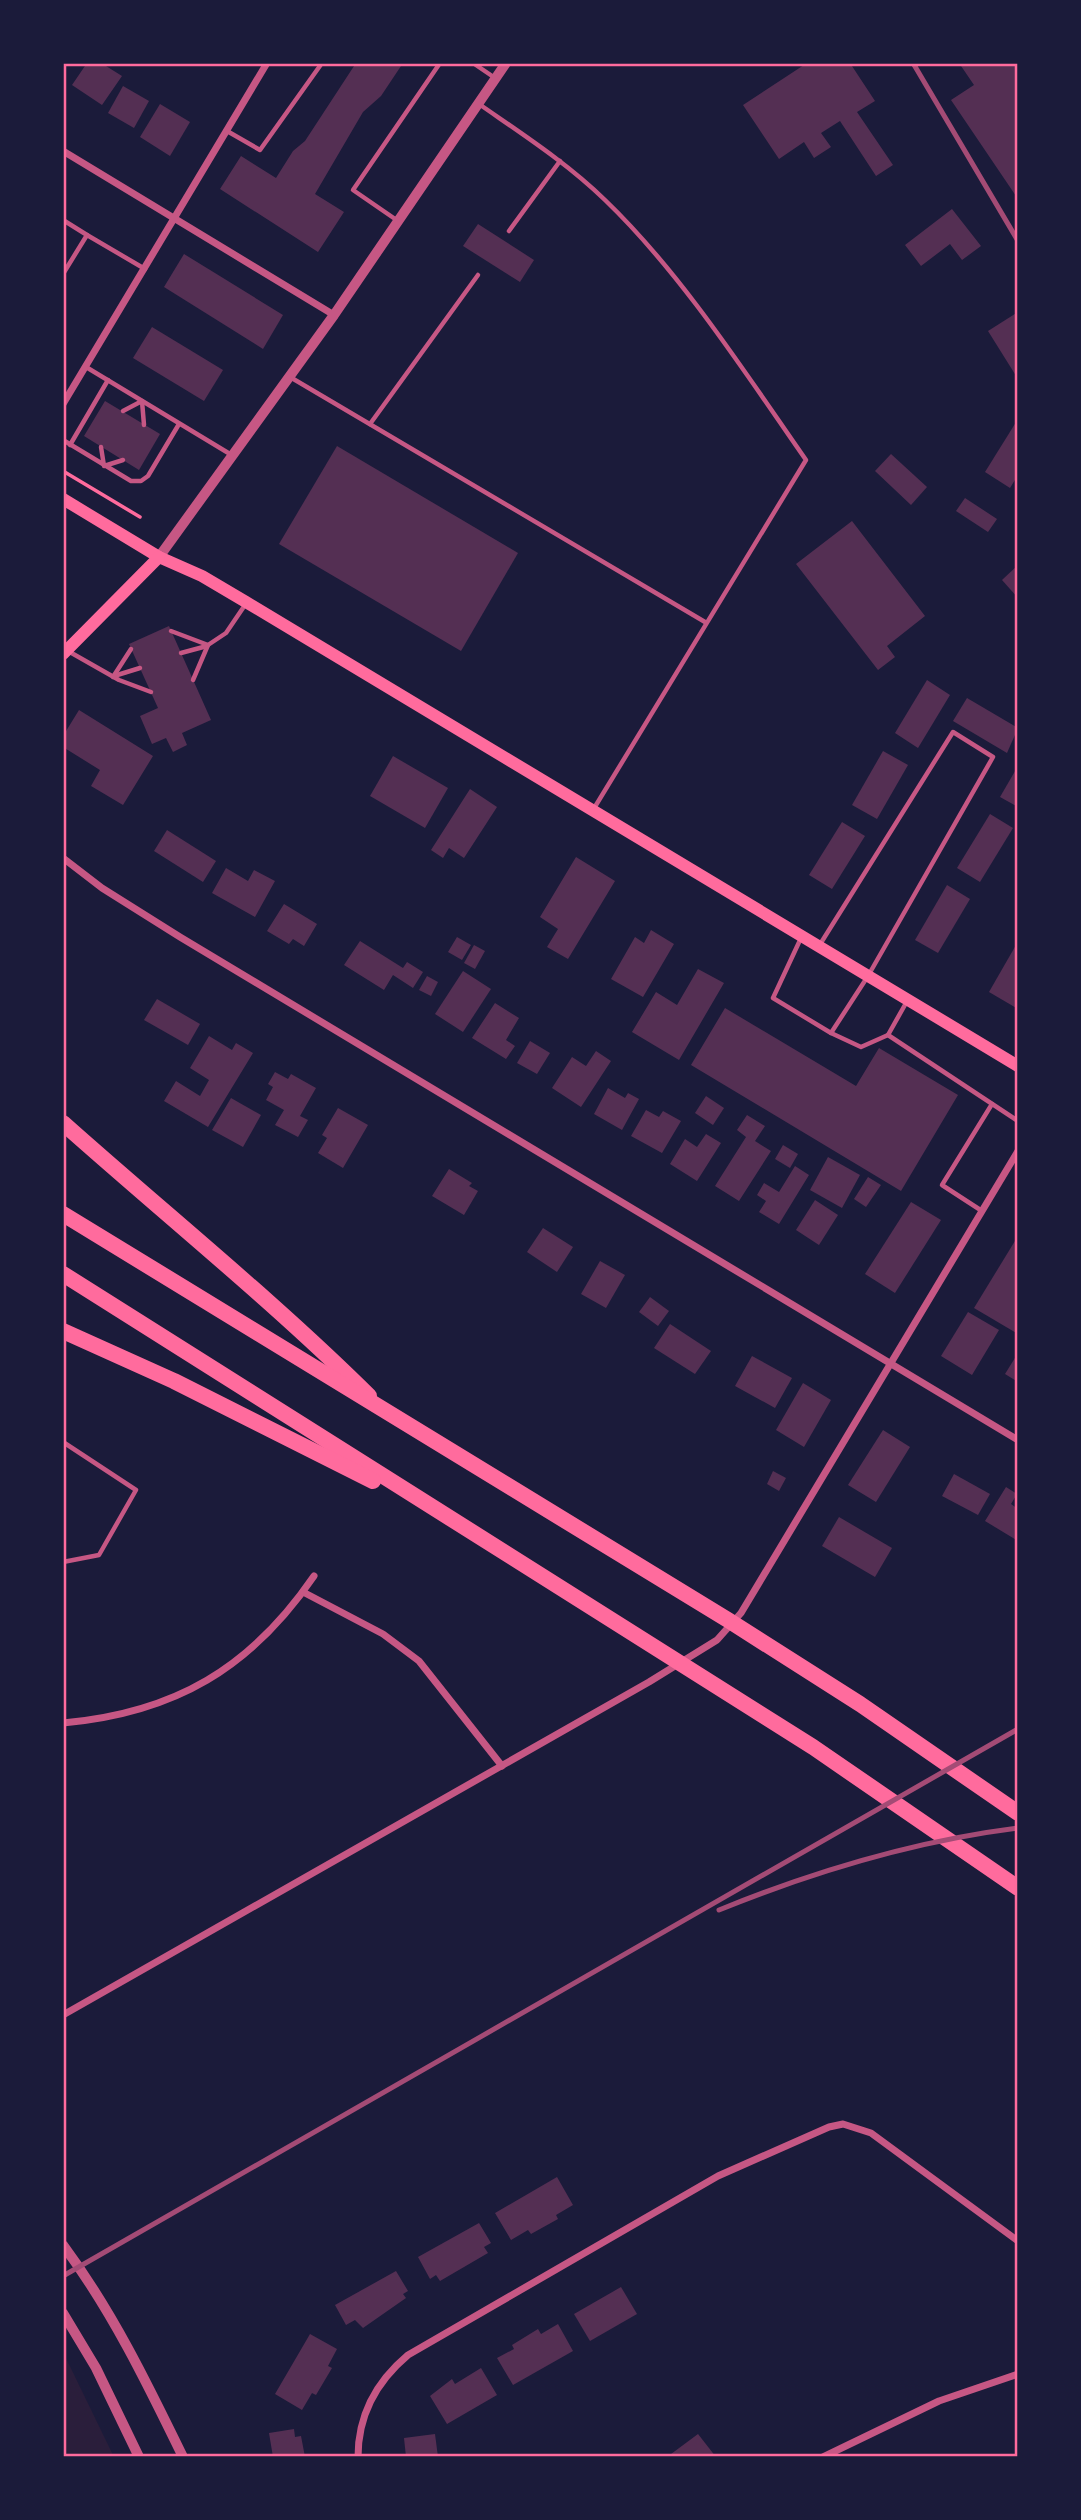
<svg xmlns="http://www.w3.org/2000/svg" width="1081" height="2520" viewBox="0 0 1081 2520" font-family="'Public Sans',sans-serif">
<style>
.green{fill:#2a1e3b}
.building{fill:#542f53}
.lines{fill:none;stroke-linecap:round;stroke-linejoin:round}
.path{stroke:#ff6b9d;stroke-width:3.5}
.service{stroke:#c65784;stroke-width:4.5}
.minor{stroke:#c65784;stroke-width:7}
.tertiary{stroke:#c65784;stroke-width:10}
.secondary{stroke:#ff6b9d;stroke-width:12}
.motorway{stroke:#ff6b9d;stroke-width:16}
.rail{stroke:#a44b75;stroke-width:5}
.neatline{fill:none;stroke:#ff6b9d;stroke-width:2.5}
</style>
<rect width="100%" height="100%" fill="#1b1b3a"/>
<path class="green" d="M63 2352 114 2457H63Z"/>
<g class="building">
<path d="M87 63H108L106 66 122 76 102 105 72 85Z"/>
<path d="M356 63H403L381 96 363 112 315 194 344 212 318 252 220 189 241 156 276 178 293 151 305 141Z"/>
<path d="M807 63H850L875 101 857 112 893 165 876 176 840 121 821 133 831 147 814 158 804 142 779 159 743 105Z"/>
<path d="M959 63H1018V199L951 100 974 85Z"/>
<path d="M123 86 149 101 134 128 108 113Z"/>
<path d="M160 104 190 122 170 156 140 137Z"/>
<path d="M952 209 981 246 962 260 950 244 921 266 905 245Z"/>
<path d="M478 224 534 260 520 282 463 246Z"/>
<path d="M184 254 283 315 263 349 164 287Z"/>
<path d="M1018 312V379L988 331Z"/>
<path d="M152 327 223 370 204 401 133 358Z"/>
<path d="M105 401 160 434 139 470 84 436Z"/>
<path d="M1018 419V475L1010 488 985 472Z"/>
<path d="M337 446 518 553 461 651 279 544Z"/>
<path d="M891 454 927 487 911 505 875 471Z"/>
<path d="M965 498 997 519 988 532 956 511Z"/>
<path d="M852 521 925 616 887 646 895 657 878 670 796 564Z"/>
<path d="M1018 565V598L1002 580Z"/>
<path d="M169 626 211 720 182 733 187 745 173 752 166 738 152 744 140 716 158 708 129 644Z"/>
<path d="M927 680 950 695 918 748 895 733Z"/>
<path d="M967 698 1018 728 1007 753 953 721Z"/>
<path d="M79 710 153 756 123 805 91 786 100 770 63 747V736Z"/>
<path d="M883 751 908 765 877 819 852 805Z"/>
<path d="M393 756 448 788 425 828 370 796Z"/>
<path d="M1018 766V807L1000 797Z"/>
<path d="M470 789 497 807 464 858 449 848 443 858 431 850Z"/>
<path d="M990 814 1013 828 980 882 957 868Z"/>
<path d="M842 822 865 836 832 889 809 875Z"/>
<path d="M167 830 216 861 203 882 154 851Z"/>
<path d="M576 857 615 881 568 959 547 947 558 929 540 917Z"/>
<path d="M226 868 248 881 254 870 275 881 255 917 212 893Z"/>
<path d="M947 885 970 899 938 953 915 940Z"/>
<path d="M284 904 317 924 304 946 293 939 289 944 267 931Z"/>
<path d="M651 930 674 944 643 997 611 979 635 937 644 943Z"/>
<path d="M457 937 471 945 462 960 448 952Z"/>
<path d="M360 941 403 968 407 962 423 972 413 988 393 975 384 990 344 965Z"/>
<path d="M474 945 485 951 475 969 464 963Z"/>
<path d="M1016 945 1018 946V1009L989 992Z"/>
<path d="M698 969 724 983 679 1060 632 1032 656 992 677 1005Z"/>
<path d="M463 971 491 989 463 1032 435 1014Z"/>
<path d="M427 976 438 982 431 996 419 990Z"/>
<path d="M157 999 200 1024 188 1045 144 1020Z"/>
<path d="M495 1003 519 1018 506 1040 515 1046 506 1059 472 1038Z"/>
<path d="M725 1008 856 1086 879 1048 958 1095 901 1191 691 1065Z"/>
<path d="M209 1036 232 1050 236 1043 253 1053 208 1127 164 1101 176 1081 200 1096 209 1080 190 1068Z"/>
<path d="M530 1041 550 1053 537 1074 517 1063Z"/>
<path d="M596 1051 611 1061 581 1107 552 1088 572 1057 586 1066Z"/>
<path d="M275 1072 288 1079 291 1074 316 1088 300 1116 308 1120 298 1137 275 1125 284 1110 266 1100 273 1087 268 1084Z"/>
<path d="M608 1088 625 1098 628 1093 639 1099 622 1130 594 1114Z"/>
<path d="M706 1096 724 1108 713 1125 695 1113Z"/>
<path d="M231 1098 261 1115 243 1147 212 1130Z"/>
<path d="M338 1108 368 1125 343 1168 318 1153 327 1138 322 1135Z"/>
<path d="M646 1110 659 1117 663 1111 681 1121 662 1153 631 1136Z"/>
<path d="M747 1115 765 1126 755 1141 771 1151 739 1201 715 1186 746 1137 737 1130Z"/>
<path d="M706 1134 721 1143 697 1181 670 1164 685 1139 697 1147Z"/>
<path d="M783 1145 798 1154 790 1168 775 1159Z"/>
<path d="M828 1157 860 1175 842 1208 810 1190Z"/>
<path d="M795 1166 809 1175 779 1224 759 1212 766 1201 757 1195 764 1183 779 1192Z"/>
<path d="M449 1169 472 1183 469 1186 478 1191 464 1215 432 1196Z"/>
<path d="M868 1177 881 1185 866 1207 854 1199Z"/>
<path d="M815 1200 838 1215 819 1245 796 1230Z"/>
<path d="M911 1202 941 1220 895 1293 865 1274Z"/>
<path d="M543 1228 573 1247 557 1272 527 1252Z"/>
<path d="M1018 1236V1334L974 1308Z"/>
<path d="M600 1261 625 1275 606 1308 581 1294Z"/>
<path d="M650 1297 669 1311 658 1326 639 1312Z"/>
<path d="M968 1312 999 1330 972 1375 941 1356Z"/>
<path d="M670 1324 711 1351 695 1374 654 1348Z"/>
<path d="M1018 1353V1382L1005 1374Z"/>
<path d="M752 1356 792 1378 775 1408 735 1386Z"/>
<path d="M803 1383 831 1400 804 1447 776 1430Z"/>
<path d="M883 1430 910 1447 876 1502 848 1485Z"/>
<path d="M773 1471 786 1478 779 1491 767 1484Z"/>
<path d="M954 1474 990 1494 978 1515 942 1496Z"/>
<path d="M1006 1487 1017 1494 1011 1504 1018 1509V1541L985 1521Z"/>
<path d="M839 1517 892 1548 875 1577 822 1546Z"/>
<path d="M557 2177 573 2205 556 2215 558 2219 531 2234 528 2230 511 2240 495 2213Z"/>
<path d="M479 2223 491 2243 484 2247 488 2253 440 2281 436 2275 430 2279 418 2257Z"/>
<path d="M396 2271 408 2291 403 2294 406 2298 363 2328 355 2320 346 2325 335 2305Z"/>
<path d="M621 2287 637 2314 590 2341 574 2314Z"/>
<path d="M558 2324 573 2351 513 2385 497 2358 514 2349 512 2345 538 2329 541 2334Z"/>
<path d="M310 2334 337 2349 328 2366 332 2368 316 2395 312 2393 302 2410 275 2394Z"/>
<path d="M481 2368 497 2395 447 2424 430 2396 452 2379 455 2384Z"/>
<path d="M294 2429 295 2437 301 2436 305 2457H273L269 2433Z"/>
<path d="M435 2434 438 2457H406L404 2438Z"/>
<path d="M698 2434 716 2457H667Z"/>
</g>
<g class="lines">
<path class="path" d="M63 471 140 517"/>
<g class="service">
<path d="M473 63 495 78"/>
<path d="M479 104C522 134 567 163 605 200 681 273 746 374 806 460L593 810"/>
<path d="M227 131 260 150 322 63"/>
<path d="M63 220 87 235"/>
<path d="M398 221 353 190 440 63"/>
<path d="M509 231 560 161"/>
<path d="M63 274 87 235 145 269"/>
<path d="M86 367 230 454"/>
<path d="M290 377 705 622"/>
<path d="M123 411 142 401 144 425"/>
<path d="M370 424 478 275"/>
<path d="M63 440 131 481H141L148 476 179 424"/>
<path d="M70 445 108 380"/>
<path d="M101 447 104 466 123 460"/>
<path d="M171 631 208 645"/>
<path d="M68 651 119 680 151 692"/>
<path d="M181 653 207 646"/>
<path d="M114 676 140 668"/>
<path d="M113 677 131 649"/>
<path d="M193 680 208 645 226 633 245 605"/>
<path d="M801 938 773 998 831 1033 868 976 993 757 953 732 819 946"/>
<path d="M831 1033 861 1047 888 1035 1018 1121"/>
<path d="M888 1035 906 1003"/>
<path d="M982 1211 942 1185 992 1104"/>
<path d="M63 1442 136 1490 99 1555 63 1562"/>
</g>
<g class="minor">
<path d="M63 151 334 315"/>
<path d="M63 404 267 63"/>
<path d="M63 858 102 888 180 937 1018 1440"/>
<path d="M303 1592 383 1634 419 1661 502 1766"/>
<path d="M63 1723C175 1713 251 1668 314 1576"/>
<path d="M63 2015 649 1682 717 1640 741 1613 1018 1151"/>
<path d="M358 2457C358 2415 377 2381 408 2355L718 2176 829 2127 843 2124 871 2133 1018 2241"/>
<path d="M823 2457 939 2401 1018 2374"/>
</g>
<g class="tertiary">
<path d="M159 557 334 315 506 63"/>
<path d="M63 2245C112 2311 147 2383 183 2457"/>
<path d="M63 2313 96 2368 139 2457"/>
</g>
<g class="secondary">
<path d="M63 499 159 557 202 576 246 602 1018 1066"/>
<path d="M63 654 159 557"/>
</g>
<g class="motorway">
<path d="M63 1123C165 1214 272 1300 369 1396"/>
<path d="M63 1214 728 1620 860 1704 1018 1813"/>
<path d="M63 1274 813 1747 1018 1888"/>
<path d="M63 1331 174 1381 373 1481"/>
</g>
<g class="rail">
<path d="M913 63 1018 241"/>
<path d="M719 1910C815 1871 915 1841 1018 1828"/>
<path d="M63 2276 1018 1729"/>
</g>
</g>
<rect width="1081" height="2520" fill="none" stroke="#1b1b3a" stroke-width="130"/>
<rect x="65" y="65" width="951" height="2390" class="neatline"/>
</svg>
